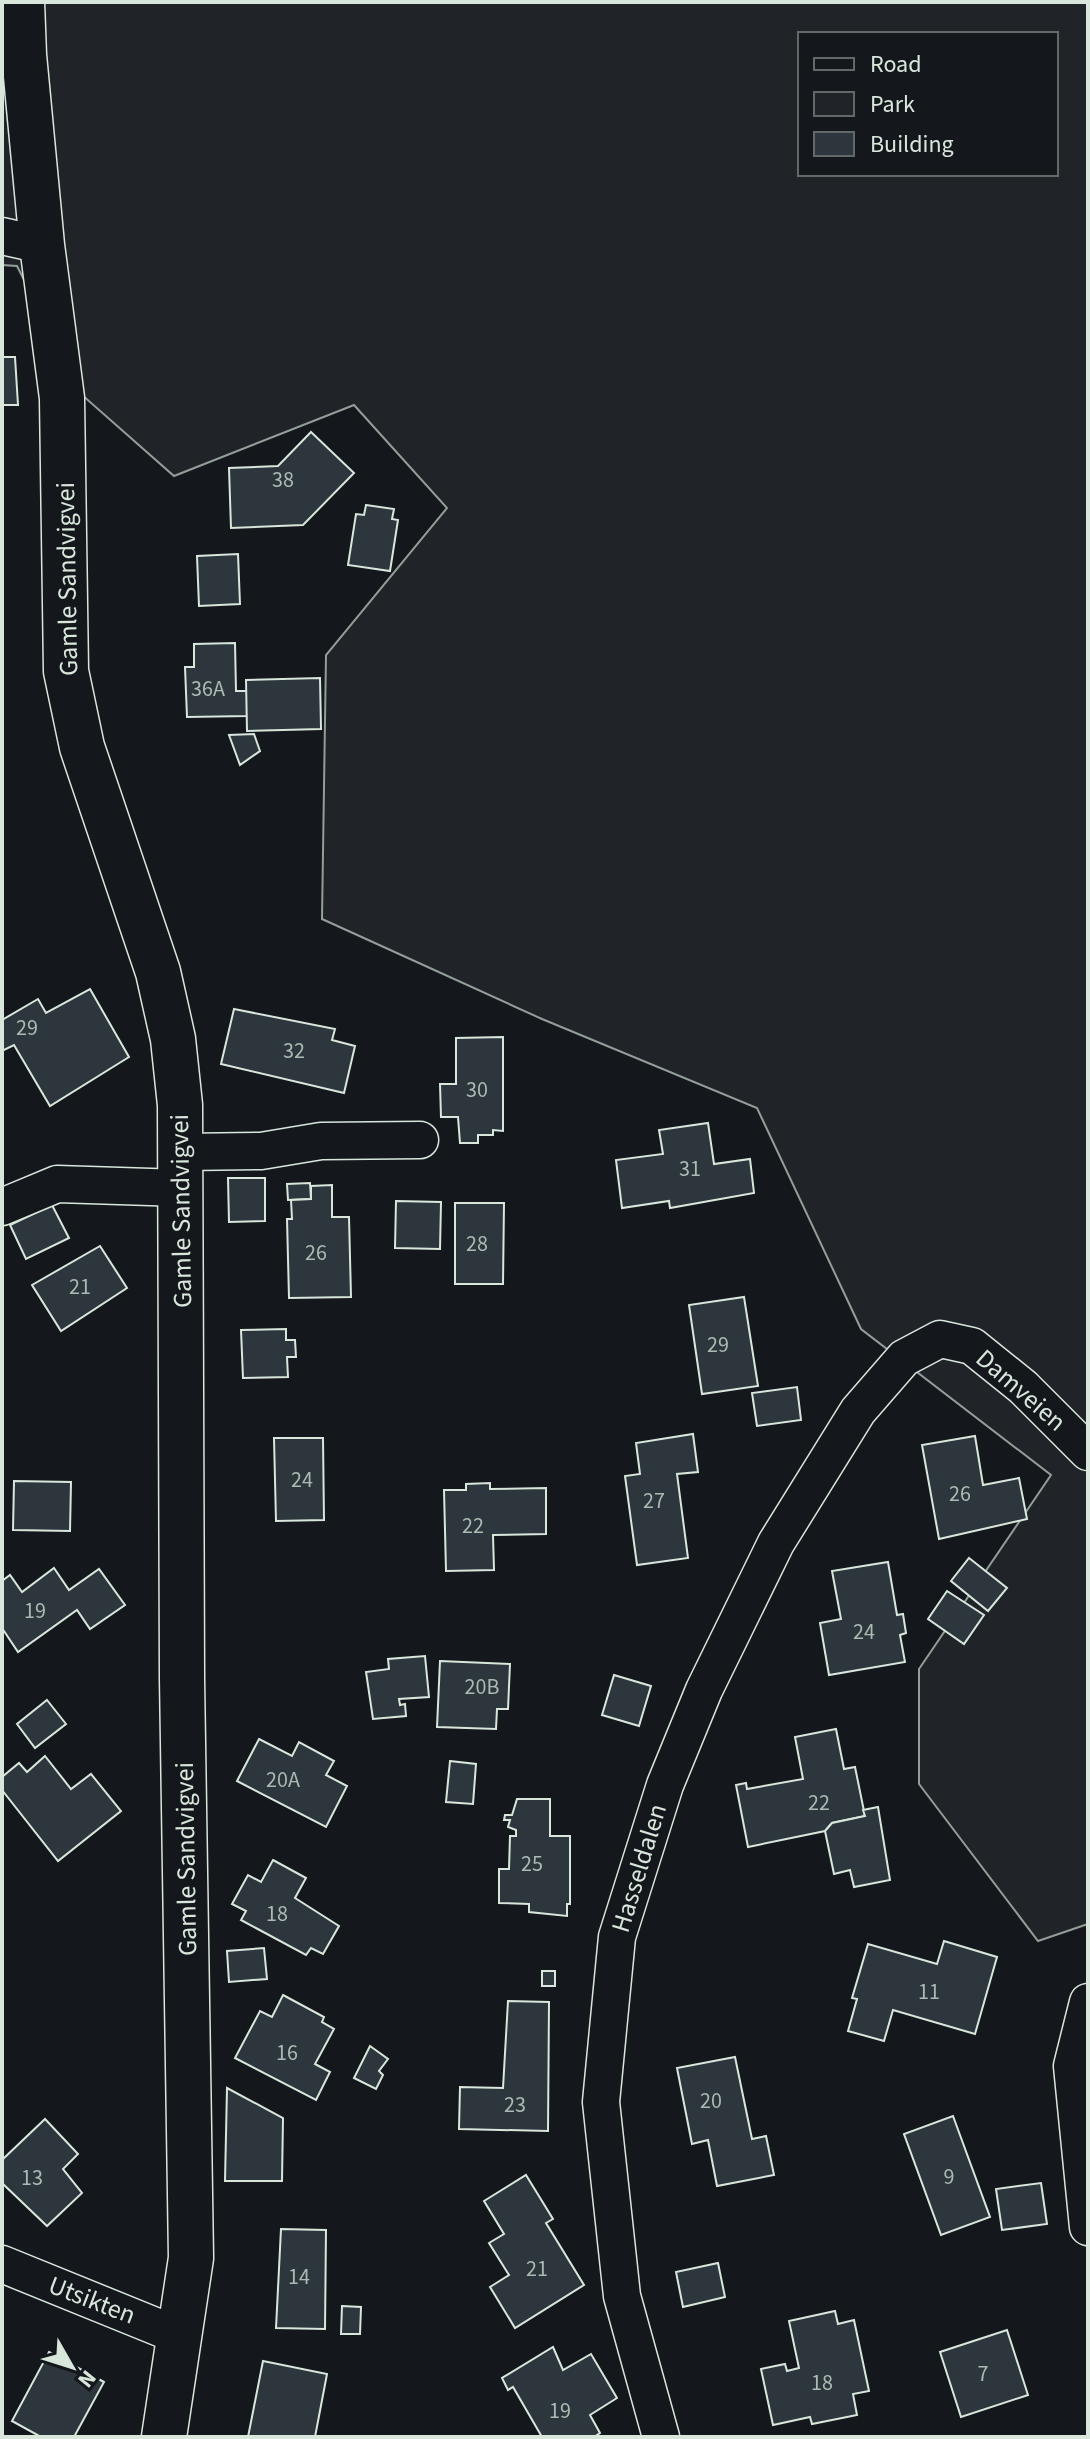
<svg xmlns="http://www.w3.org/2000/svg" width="1090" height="2439" viewBox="0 0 1090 2439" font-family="'Source Sans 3',sans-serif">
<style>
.green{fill:#202428;stroke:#939e99;stroke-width:2;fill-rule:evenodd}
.building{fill:#2c363c;stroke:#d8e6dc;stroke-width:2}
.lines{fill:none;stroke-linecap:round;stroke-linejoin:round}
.street-casing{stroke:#d8e6dc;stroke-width:39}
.secondary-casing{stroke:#d8e6dc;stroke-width:47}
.street{stroke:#14181c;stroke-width:36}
.secondary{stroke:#14181c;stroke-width:44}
.labels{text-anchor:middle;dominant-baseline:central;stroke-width:6;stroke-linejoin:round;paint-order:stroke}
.number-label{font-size:22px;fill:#adbab4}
.street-label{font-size:26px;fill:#d8e6dc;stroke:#14181c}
</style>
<rect width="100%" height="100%" fill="#14181c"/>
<path class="green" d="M2 2H1088V1924L1038 1941 919 1784V1669L1051 1475 861 1329 757 1108 542 1019 322 919 326 655 447 508 354 405 174 476 82 395 17 266 2 265ZM800 34H1056V174H800Z"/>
<g class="building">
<path d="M2 357H15L18 405H2Z"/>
<path d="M311 432 354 473 303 525 231 528 229 468 278 466Z"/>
<path d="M366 505 394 509 392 519 398 520 390 571 348 565 356 514 364 515Z"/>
<path d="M238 554 240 604 199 606 197 556Z"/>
<path d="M235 643 236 691H247V716L187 717 185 667H194V644Z"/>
<path d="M320 678 321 729 247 731 246 680Z"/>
<path d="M254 734 260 751 240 765 229 735Z"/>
<path d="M90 989 129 1057 50 1106 14 1045 2 1051V1020L38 999 46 1013Z"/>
<path d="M234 1009 335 1029 332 1040 355 1046 344 1093 221 1064Z"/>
<path d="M503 1037V1131L493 1130V1135H478V1143H460L458 1117H441L440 1084H456V1038Z"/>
<path d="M708 1123 714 1164 750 1159 754 1193 670 1208 669 1201 622 1208 616 1160 663 1154 659 1130Z"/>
<path d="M228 1178H265V1221L229 1222Z"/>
<path d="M310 1183 311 1199 288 1200 287 1184Z"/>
<path d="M332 1185V1217H349L351 1297 289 1298 287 1219H292L291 1200 311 1199V1186Z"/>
<path d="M396 1201 441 1202 440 1249 395 1248Z"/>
<path d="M455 1203H504L503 1284H455Z"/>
<path d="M52 1205 69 1238 26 1259 10 1225Z"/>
<path d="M100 1246 127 1288 61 1331 32 1285Z"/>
<path d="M744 1297 758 1386 702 1394 689 1305Z"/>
<path d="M286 1329V1340H295L296 1357H287L288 1377 243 1378 241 1330Z"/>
<path d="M797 1387 801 1420 757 1426 752 1393Z"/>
<path d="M693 1434 698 1472 677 1474 688 1558 637 1565 625 1476 640 1474 636 1443Z"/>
<path d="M975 1436 983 1485 1019 1478 1027 1519 939 1539 922 1445Z"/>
<path d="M274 1438H323L324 1520 276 1521Z"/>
<path d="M14 1481 71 1482 70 1531 13 1530Z"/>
<path d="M490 1483V1489L546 1488V1534L493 1535 494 1570 446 1571 444 1490H466V1484Z"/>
<path d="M969 1558 1007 1588 988 1611 951 1581Z"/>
<path d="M888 1562 897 1615 903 1614 906 1633 900 1635 905 1662 829 1675 820 1623 841 1619 832 1571Z"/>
<path d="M54 1568 69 1590 99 1569 125 1605 90 1629 77 1610 18 1652 2 1628V1581L10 1575 22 1592Z"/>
<path d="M947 1591 984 1615 964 1644 928 1619Z"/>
<path d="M425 1656 429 1697 399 1699 400 1705 405 1704 406 1716 373 1719 366 1672 389 1669 388 1659Z"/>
<path d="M440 1661 510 1664 508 1709H497L496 1729 437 1727Z"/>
<path d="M614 1675 651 1686 639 1726 602 1715Z"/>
<path d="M47 1700 66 1724 35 1748 17 1724Z"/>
<path d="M836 1729 844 1769 855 1767 865 1816 832 1823 825 1831 748 1847 736 1785 746 1783 747 1789 803 1779 795 1737Z"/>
<path d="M259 1739 292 1756 299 1742 334 1761 326 1775 347 1786 326 1827 237 1781Z"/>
<path d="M45 1756 71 1789 91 1774 121 1811 58 1861 2 1790V1777L19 1763 27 1772Z"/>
<path d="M450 1761 476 1764 473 1804 446 1802Z"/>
<path d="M517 1799H550V1836H570V1904H567V1916L529 1912V1904L499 1903V1869H509L510 1836H516V1830L508 1827 510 1820H504L505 1815H512Z"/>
<path d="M878 1807 890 1880 854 1887 850 1870 834 1874 825 1831 832 1823 865 1816 863 1810Z"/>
<path d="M273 1860 306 1878 295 1898 339 1926 323 1954 311 1948 306 1955 241 1920 246 1911 232 1904 248 1875 261 1882Z"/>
<path d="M944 1941 997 1957 975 2034 893 2010 884 2041 848 2031 857 1999 852 1998 868 1944 937 1964Z"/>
<path d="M264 1948 267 1979 229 1982 227 1951Z"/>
<rect x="542" y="1971" width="13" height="15"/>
<path d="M283 1995 324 2017 322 2022 334 2029 315 2064 330 2072 316 2100 235 2058 260 2011 272 2017Z"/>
<path d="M508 2001 549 2002 548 2131 459 2129 460 2087 503 2088Z"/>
<path d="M370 2046 388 2059 379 2071 383 2075 376 2089 354 2078Z"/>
<path d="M735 2057 752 2139 766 2136 774 2175 717 2186 708 2140 692 2144 677 2068Z"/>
<path d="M227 2088 283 2118 282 2181H225Z"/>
<path d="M953 2116 990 2217 941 2235 904 2134Z"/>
<path d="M45 2119 78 2154 63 2169 82 2193 47 2226 2 2183V2160Z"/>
<path d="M526 2175 553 2219 546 2223 584 2285 515 2328 490 2287 509 2275 489 2243 504 2234 484 2201Z"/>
<path d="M1041 2183 1047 2224 1002 2230 996 2189Z"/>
<path d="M281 2229 326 2230 325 2329 276 2328Z"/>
<path d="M718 2263 725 2297 683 2307 676 2272Z"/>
<path d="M342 2306 361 2307 360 2334H341Z"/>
<path d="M835 2311 838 2324 854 2320 869 2391 853 2394 857 2415 812 2424 810 2417 773 2425 761 2369 785 2364 787 2371 799 2368 789 2321Z"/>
<path d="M1007 2330 1028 2395 961 2417 940 2352Z"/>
<path d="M553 2347 563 2370 591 2354 617 2398 590 2415 600 2433 594 2437H542L513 2387 508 2390 502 2378Z"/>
<path d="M49 2352 104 2382 74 2437H41L12 2421Z"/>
<path d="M263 2361 327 2374 315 2437H248Z"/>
</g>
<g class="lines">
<defs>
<g id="street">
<path d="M2 236 42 245"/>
<path d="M183 1152 261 1151 321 1141 420 1140"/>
<path d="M2 1207 57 1184 182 1188"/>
<path d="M1088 2002 1072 2066 1088 2227"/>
<path d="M2 2264 182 2337"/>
<path d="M661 2437 622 2296 601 2102 617 1937 665 1785 704 1690 776 1543 858 1411 904 1358 940 1339 972 1346 1023 1387 1088 1452"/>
</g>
<path id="secondary" d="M22 2 24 55 42 245 62 398 66 671 82 747 158 972 173 1039 180 1105 182 1678 191 2258 164 2437"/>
</defs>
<use href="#street" class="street-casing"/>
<use href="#secondary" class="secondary-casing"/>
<use href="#street" class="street"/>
<use href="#secondary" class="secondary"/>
</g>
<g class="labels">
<g class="number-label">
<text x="283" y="480">38</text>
<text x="208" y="689">36A</text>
<text x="27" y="1028">29</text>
<text x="294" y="1051">32</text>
<text x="477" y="1090">30</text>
<text x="690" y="1169">31</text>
<text x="477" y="1244">28</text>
<text x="316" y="1253">26</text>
<text x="80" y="1287">21</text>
<text x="718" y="1345">29</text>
<text x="302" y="1480">24</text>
<text x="960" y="1494">26</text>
<text x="654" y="1501">27</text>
<text x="473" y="1526">22</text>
<text x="35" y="1611">19</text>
<text x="864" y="1632">24</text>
<text x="482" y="1687">20B</text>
<text x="283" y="1780">20A</text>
<text x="819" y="1803">22</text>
<text x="532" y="1864">25</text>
<text x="277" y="1914">18</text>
<text x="929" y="1992">11</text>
<text x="287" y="2053">16</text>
<text x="711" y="2101">20</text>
<text x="515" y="2105">23</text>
<text x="949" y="2177">9</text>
<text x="32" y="2178">13</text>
<text x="537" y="2269">21</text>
<text x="299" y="2277">14</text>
<text x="983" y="2374">7</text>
<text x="822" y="2383">18</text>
<text x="560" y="2411">19</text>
</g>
<g class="street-label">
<text transform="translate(67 579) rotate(-91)">Gamle Sandvigvei</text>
<text transform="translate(181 1211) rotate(-91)">Gamle Sandvigvei</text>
<text transform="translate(1021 1390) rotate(41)">Damveien</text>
<text transform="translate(186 1859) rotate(-91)">Gamle Sandvigvei</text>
<text transform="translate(639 1868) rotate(-73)">Hasseldalen</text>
<text transform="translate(92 2300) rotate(21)">Utsikten</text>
</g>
</g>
<rect width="1090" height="2439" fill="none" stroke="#d8e6dc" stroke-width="8"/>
<rect x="798" y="32" width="260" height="144" fill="#14181c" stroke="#626a69" stroke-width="2"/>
<rect x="814" y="58" width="40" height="12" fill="#14181c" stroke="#626a69" stroke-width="2"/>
<text x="870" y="72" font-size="24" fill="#d8e6dc">Road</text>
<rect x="814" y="92" width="40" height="24" fill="#202428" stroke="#626a69" stroke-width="2"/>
<text x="870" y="112" font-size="24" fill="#d8e6dc">Park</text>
<rect x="814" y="132" width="40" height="24" fill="#2c363c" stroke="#626a69" stroke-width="2"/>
<text x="870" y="152" font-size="24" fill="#d8e6dc">Building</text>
<g transform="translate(72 2367) rotate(129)" stroke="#14181c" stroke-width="6" paint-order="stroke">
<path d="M0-6L14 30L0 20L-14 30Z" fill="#d8e6dc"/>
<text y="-12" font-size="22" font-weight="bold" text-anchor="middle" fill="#d8e6dc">N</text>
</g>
</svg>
